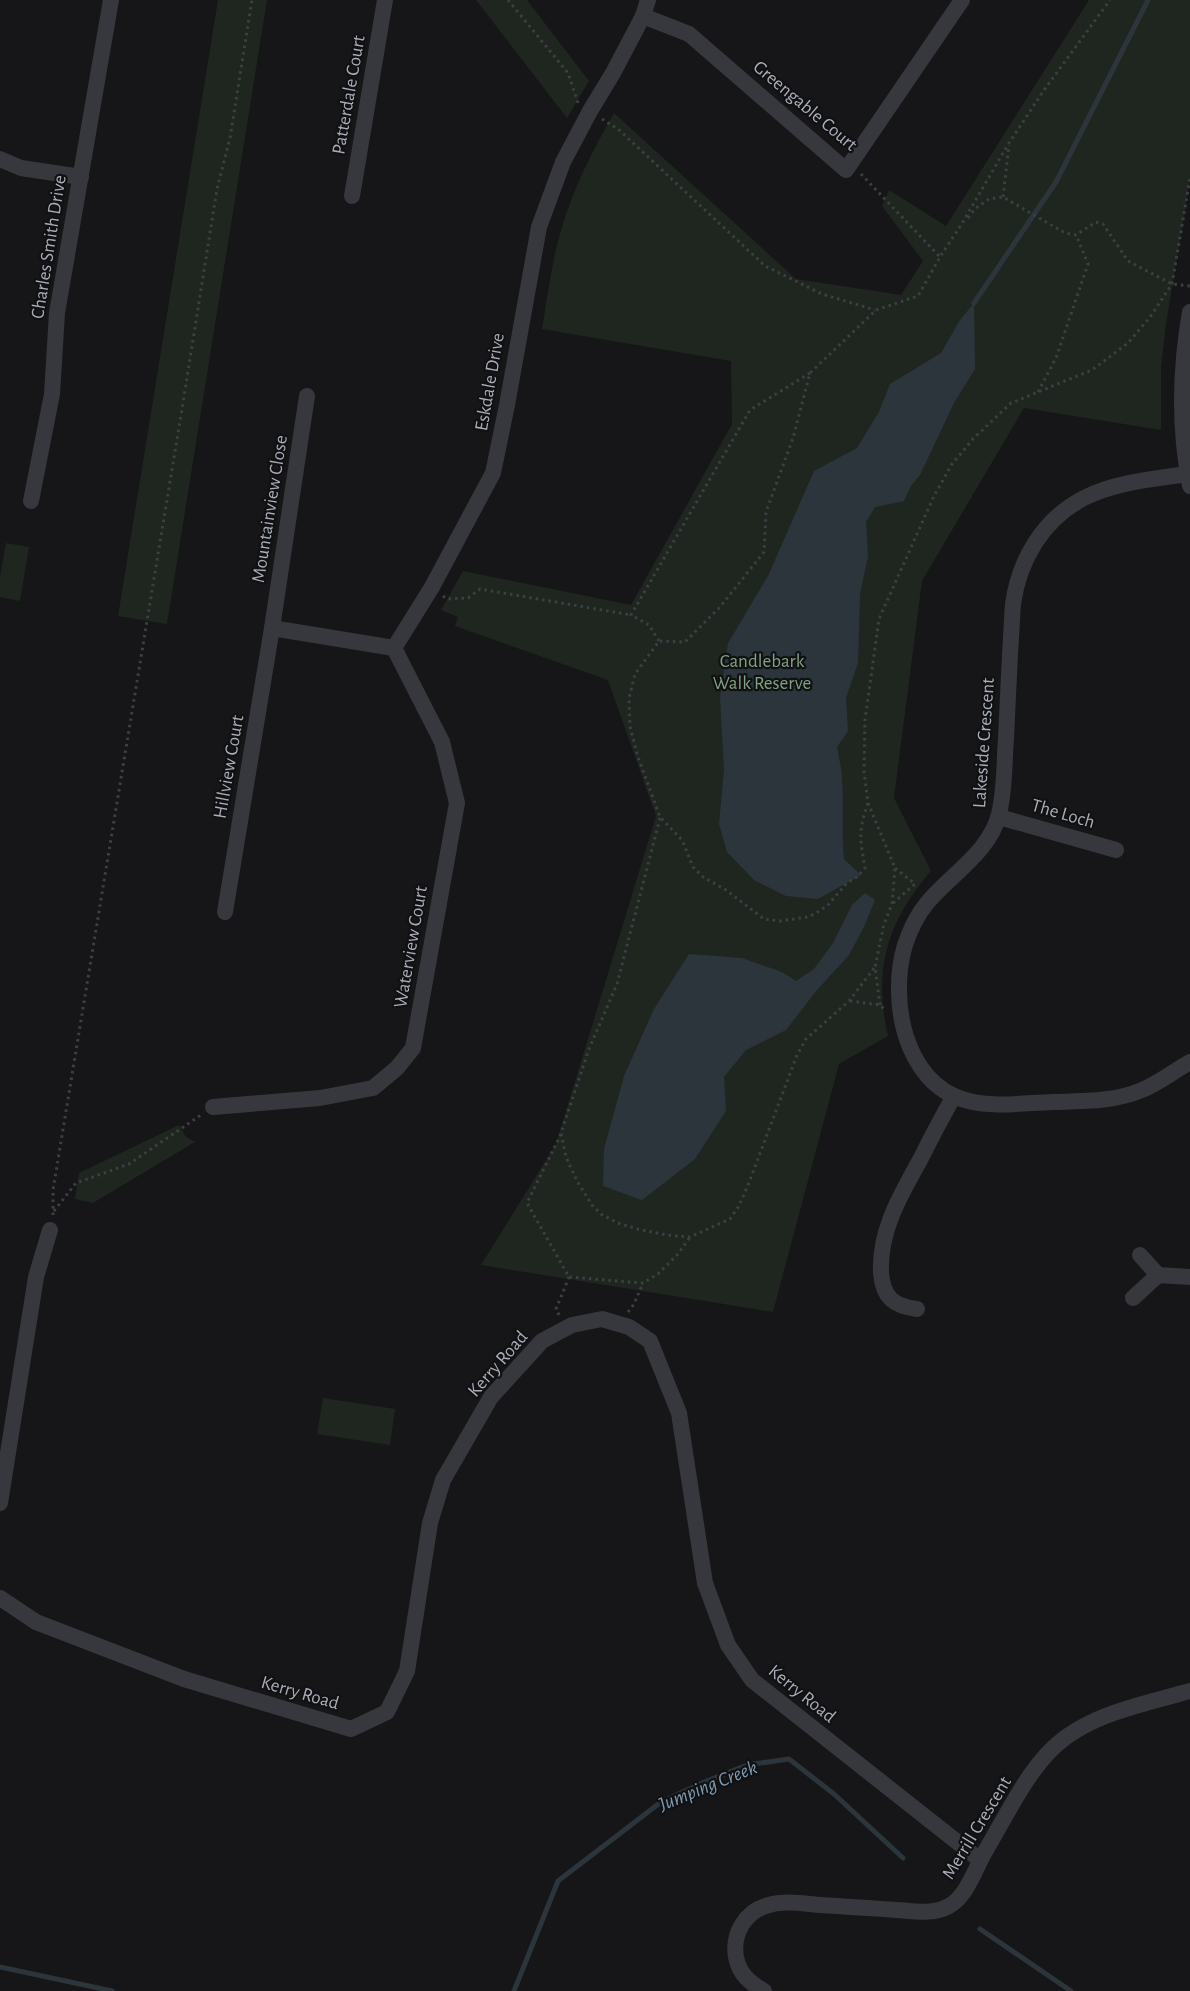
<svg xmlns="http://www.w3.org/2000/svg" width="1190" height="1991" viewBox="0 0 1190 1991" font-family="'Alegreya Sans',sans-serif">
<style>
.green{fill:#1e261f}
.water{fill:#2c353c}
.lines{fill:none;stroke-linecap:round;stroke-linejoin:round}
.stream{stroke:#2c353c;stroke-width:5}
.path{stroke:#3d3f44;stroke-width:3;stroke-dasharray:2.5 4;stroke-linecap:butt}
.street{stroke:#37383d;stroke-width:16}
.labels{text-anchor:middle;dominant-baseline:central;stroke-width:4.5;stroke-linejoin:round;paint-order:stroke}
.street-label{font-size:19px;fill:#a8adb8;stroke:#111113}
.park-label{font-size:19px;fill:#7fa381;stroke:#111113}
.water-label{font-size:20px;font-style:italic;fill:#7f9bb3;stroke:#111113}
</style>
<rect width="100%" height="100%" fill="#161618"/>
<g class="green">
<path d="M218 0H267L167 624 118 616Z"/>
<path d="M476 0H527L589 81 567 118Z"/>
<path d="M1089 0H1190V180L1166 324 1161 367V430L1024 408 922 581 894 798 931 871C887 922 873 969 888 1036L839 1064 773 1312 481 1265 556 1144 656 816 608 680 455 626 458 617 441 610 463 571 631 605 732 424 731 361 542 329C548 294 552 258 563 224 575 184 594 148 614 113L796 279 901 295 923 261 882 206 889 190 946 226Z"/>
<path d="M6 543 29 547 20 601 0 597V577Z"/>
<path d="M179 1125 186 1137 195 1142 93 1203 75 1199 79 1173Z"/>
<path d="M323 1398 395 1409 390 1445 317 1434Z"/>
</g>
<g class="water">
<path d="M974 303 975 369 954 403 920 475 911 486 904 501 875 507 866 522 868 556 860 594 858 663 846 698 848 731 837 747C839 757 841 767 842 777 844 805 841 832 844 859L861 875 818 899 786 896 754 880 727 852 719 824 724 770 720 697 728 643 768 576 814 471 857 448 879 412 890 384 941 353 960 320Z"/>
<path d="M865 893 875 900 864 927 849 955 817 990 786 1030 746 1050 724 1077 726 1111 695 1159 642 1200 603 1186 604 1149 624 1076 654 1009 689 954 742 958 782 972 796 981 814 969 833 943 852 905Z"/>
</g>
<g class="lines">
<g class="stream">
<path d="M974 303 1056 182 1148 0"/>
<path d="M980 1929 1071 1991"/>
<path d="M0 1967 112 1991"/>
<path d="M514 1991 558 1881 661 1802 702 1783 747 1765 789 1759 834 1794 903 1858"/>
</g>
<g class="path">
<path d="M508 0 568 73 578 103"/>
<path d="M602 119 618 129 765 266 822 294 875 310"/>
<path d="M861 174 940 257"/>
<path d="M1003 197 1009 145"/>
<path d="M968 218 976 208 989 199 1003 197 1065 233 1076 235 1096 222 1103 224 1128 261 1172 284 1190 286"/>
<path d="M1038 392 1056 358 1088 264 1076 235"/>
<path d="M443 596 447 599 468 598 480 589 631 615"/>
<path d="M659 641 649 625 631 615 750 410 810 373"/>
<path d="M868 803C858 831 860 839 865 868L857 877 847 883 827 906 816 913 808 917 780 921 764 919 726 890 703 877 693 867 682 840 660 817 638 757 630 727 629 698 635 674 659 641 685 642 720 607 764 552 766 512 793 438 810 373 876 310 918 296 940 257 961 225 1009 143 1044 90 1110 0"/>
<path d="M660 818 617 984 589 1049 561 1133 566 1157 577 1181 592 1205 601 1214 618 1223 637 1229 667 1235 690 1237 730 1219 739 1206 750 1180 797 1055 806 1039 849 1001 875 967"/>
<path d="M893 903 915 884 895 868"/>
<path d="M850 1001 880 1005 886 1011"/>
<path d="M880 1005 875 967 884 924 892 904 895 868 868 803 864 771 865 720 879 619 934 496 952 464 973 439 1011 403 1092 370 1128 343 1150 317 1172 284 1190 178"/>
<path d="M561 1134 527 1203 569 1277 643 1283 658 1274 678 1254 690 1237"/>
<path d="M54 1211 76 1183 129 1164 201 1115"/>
<path d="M53 1215V1190L182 409 217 189 230 138 252 0"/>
<path d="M628 1312 634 1304 643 1283"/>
<path d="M559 1315 556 1309 569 1277"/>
</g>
<g class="street">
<path d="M643 16 689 34 846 170 962 0"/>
<path d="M0 159 21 168 81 177"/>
<path d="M352 196 385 0"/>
<path d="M1190 312C1180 369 1179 429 1190 486"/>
<path d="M1188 474C1154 479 1115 482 1084 498 1043 519 1019 560 1013 604 1010 649 1008 694 1006 739 1004 764 1005 790 999 814 990 852 951 874 927 903 917 915 910 930 905 945 889 998 903 1082 965 1100 992 1108 1024 1103 1052 1102 1082 1101 1114 1102 1142 1090 1159 1083 1174 1071 1190 1062"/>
<path d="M31 501 52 394 57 313 111 0"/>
<path d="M272 628 394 648 432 587 493 473 507 405 539 227 563 162 590 111 613 73 643 16 648 0"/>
<path d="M999 817 1116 850"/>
<path d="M225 912 272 628 307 396"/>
<path d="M213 1107 320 1098 373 1088 397 1068 413 1048 457 803 442 742 394 648"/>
<path d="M1158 1275 1190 1277"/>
<path d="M1133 1298 1158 1275 1140 1255"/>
<path d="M917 1309C894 1306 883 1298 881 1273 879 1231 900 1196 920 1160 931 1138 942 1117 954 1096"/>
<path d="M0 1503 36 1277 50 1230"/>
<path d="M0 1598 36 1622 184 1679 351 1729 387 1712 407 1671 430 1523 443 1480 491 1397 542 1341 572 1325 602 1319 629 1327 650 1341 679 1413 705 1583 728 1645 752 1680 980 1860"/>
<path d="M764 1991C750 1983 739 1974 736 1957 732 1934 745 1911 769 1905 785 1900 805 1904 821 1905 846 1907 872 1908 897 1910 914 1911 933 1915 949 1906 968 1895 975 1868 986 1850 1005 1818 1026 1774 1052 1749 1087 1714 1144 1704 1190 1691"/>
</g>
</g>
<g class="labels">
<g class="street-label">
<text transform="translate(349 95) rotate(-80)">Patterdale Court</text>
<text transform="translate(805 106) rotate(40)">Greengable Court</text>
<text transform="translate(49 247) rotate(-81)">Charles Smith Drive</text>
<text transform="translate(490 382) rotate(-80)">Eskdale Drive</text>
<text transform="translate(270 509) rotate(-81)">Mountainview Close</text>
<text transform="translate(984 743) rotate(-86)">Lakeside Crescent</text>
<text transform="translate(229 767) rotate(-80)">Hillview Court</text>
<text transform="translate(1063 814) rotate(16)">The Loch</text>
<text transform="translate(411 947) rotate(-80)">Waterview Court</text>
<text transform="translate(498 1364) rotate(-49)">Kerry Road</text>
<text transform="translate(300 1693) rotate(16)">Kerry Road</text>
<text transform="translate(802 1694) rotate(39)">Kerry Road</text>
<text transform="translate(977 1828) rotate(-59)">Merrill Crescent</text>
</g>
<g class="park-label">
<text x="762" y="661">Candlebark<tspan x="762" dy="22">Walk Reserve</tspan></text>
</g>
<g class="water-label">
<text transform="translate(708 1786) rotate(-22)">Jumping Creek</text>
</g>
</g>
</svg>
